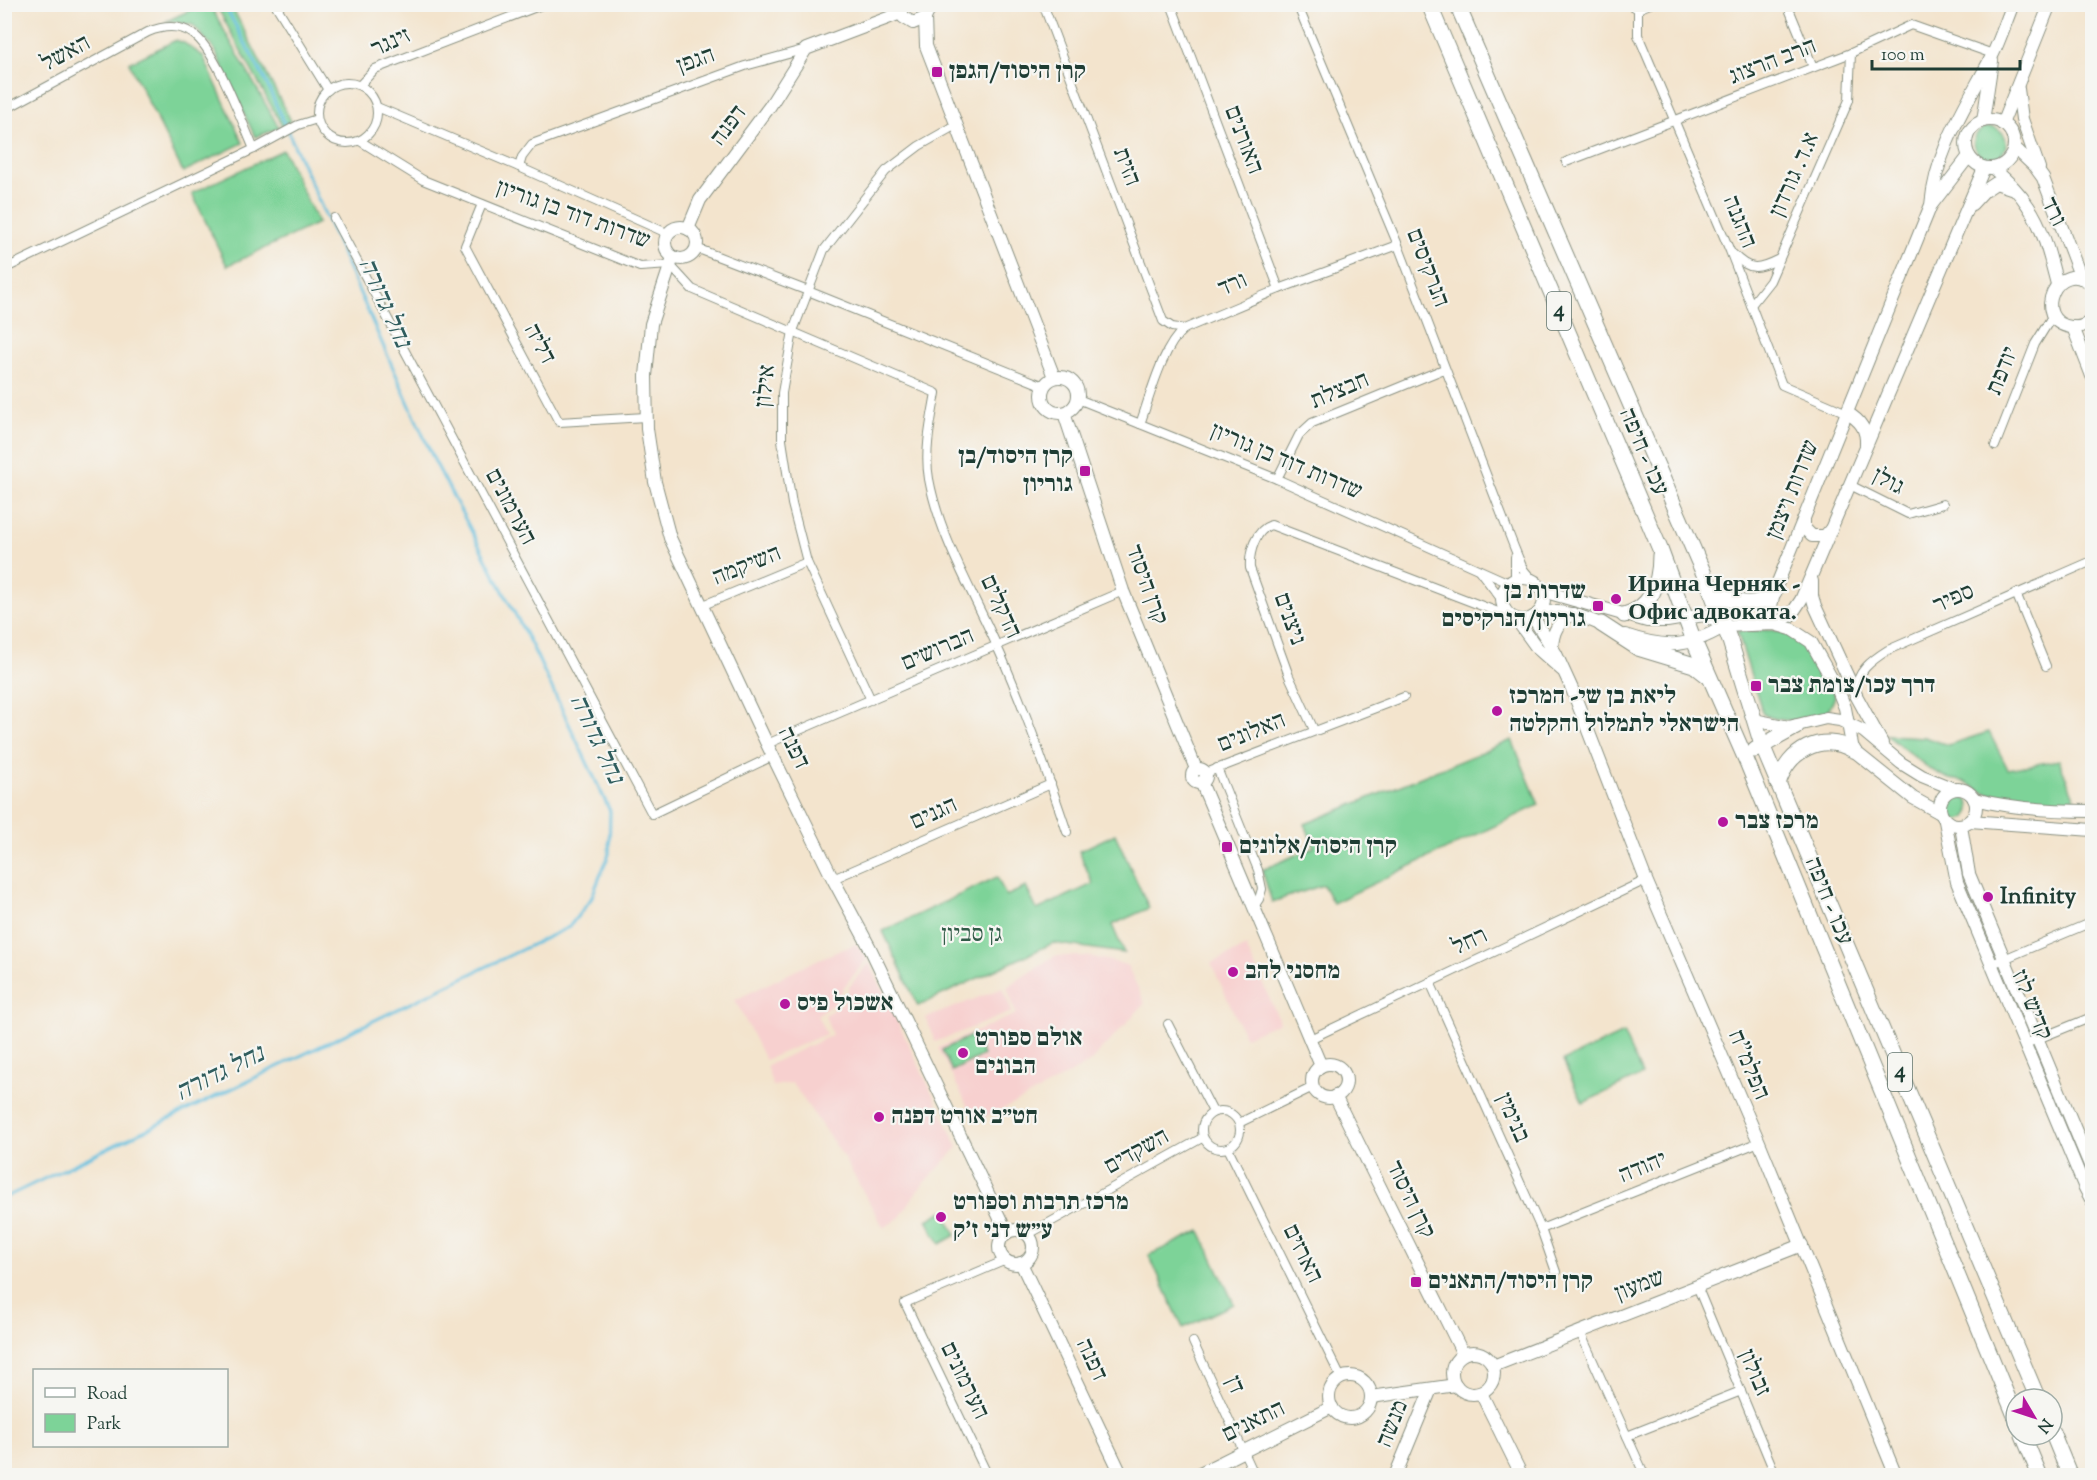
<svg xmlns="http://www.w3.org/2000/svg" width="2097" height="1480" viewBox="0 0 2097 1480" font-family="'Sorts Mill Goudy','Frank Ruhl Libre',serif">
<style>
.built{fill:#f7d0cf}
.green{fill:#7dd398;stroke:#4e8866;stroke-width:1.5}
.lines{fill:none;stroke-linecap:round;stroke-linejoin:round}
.stream{stroke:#5fbddd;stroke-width:3}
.street-casing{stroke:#899080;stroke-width:10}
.secondary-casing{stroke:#899080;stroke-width:14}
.highway-casing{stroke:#899080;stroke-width:17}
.street{stroke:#fff;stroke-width:8}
.secondary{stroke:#fff;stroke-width:12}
.highway{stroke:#fff;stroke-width:15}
.poi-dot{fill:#b5179e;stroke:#f6f6f2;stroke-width:2}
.labels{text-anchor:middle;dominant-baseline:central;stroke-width:4.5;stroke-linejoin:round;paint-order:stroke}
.shield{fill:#f6f6f2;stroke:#60746d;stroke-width:1.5}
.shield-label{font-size:22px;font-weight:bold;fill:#1f3d34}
.street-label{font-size:24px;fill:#1f3d34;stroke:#f6f6f2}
.poi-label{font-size:24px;font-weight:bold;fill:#1f3d34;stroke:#f6f6f2;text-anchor:start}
.park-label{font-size:24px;fill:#325b48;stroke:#f6f6f2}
.water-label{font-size:26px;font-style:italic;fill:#2f5d5e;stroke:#f6f6f2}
</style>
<rect width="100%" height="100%" fill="#f6f6f2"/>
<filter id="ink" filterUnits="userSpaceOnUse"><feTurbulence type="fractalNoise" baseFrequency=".0167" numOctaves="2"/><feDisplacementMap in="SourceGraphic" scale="12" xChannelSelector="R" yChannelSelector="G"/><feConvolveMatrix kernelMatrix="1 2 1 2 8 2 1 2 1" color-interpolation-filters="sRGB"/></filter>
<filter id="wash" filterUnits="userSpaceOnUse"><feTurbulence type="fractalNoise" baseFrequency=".008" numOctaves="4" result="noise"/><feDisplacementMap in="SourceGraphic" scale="24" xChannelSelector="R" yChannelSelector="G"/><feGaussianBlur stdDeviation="1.35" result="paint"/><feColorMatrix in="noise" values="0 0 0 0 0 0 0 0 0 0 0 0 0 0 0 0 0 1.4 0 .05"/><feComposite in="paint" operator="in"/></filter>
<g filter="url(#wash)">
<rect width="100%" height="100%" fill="#f3e4cd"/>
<g class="built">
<path d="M856 944 867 959 843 988 838 1001 817 1015 826 1034 765 1060 735 1000 819 959Z"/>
<path d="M1246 947 1280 1022 1245 1037 1211 963Z"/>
<path d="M1054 956H1088L1127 965 1145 1003 1089 1063 1014 1104 975 1121 938 1048 1016 1014 1007 987Z"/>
<path d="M869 962 958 1147 917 1191 900 1217 884 1228 841 1153 792 1083 773 1086 766 1066 832 1035 825 1015 844 1002 849 987Z"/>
<path d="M1003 988 1012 1012 935 1042 926 1018Z"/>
</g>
<g class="green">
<path d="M203 4 210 5 279 128 255 137 215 50 193 25 167 21Z"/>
<path d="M216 5H231L291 121 282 126Z"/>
<path d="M176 40 184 43 203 56 243 143 183 172 129 63Z"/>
<circle cx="1990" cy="143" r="16"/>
<path d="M283 150 318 223 227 266 192 193Z"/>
<path d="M1771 630C1814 636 1817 661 1835 696 1833 703 1828 712 1821 716 1807 723 1777 722 1763 714L1737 631Z"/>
<path d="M1989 732 2008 769 2059 760 2078 807 2024 802 1983 792 1963 781 1949 779 1930 769 1886 735 1924 737 1948 745Z"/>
<path d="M1512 740 1539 805 1333 903 1323 885 1272 902 1262 870 1314 847 1305 824Z"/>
<circle cx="1958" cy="808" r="12"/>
<path d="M1115 834 1149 908 1112 925 1124 953 1053 943 918 1006 883 931 997 877 1006 896 1026 887 1037 910 1093 884 1079 851Z"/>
<path d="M1623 1033 1642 1075 1583 1103 1563 1061Z"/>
<path d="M973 1035 983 1055 952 1071 942 1050Z"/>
<path d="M943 1211 956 1235 940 1244 927 1220Z"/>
<path d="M1200 1231 1234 1304 1183 1328 1149 1255Z"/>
</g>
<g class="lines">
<path class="stream" d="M4 1198 569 927 591 899 609 854 610 811 532 646 434 460 266 82 224 4"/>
</g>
</g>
<g filter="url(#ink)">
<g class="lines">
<defs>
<g id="street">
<path d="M275 4 328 90"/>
<path d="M1043 4 1163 321 1172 327 1184 329"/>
<path d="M1171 4 1279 289"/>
<path d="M1297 4 1398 245 1514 547 1523 569 1533 581"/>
<path d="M1629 4 1638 9 1650 4"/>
<path d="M1787 4 1813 67"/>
<path d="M1638 9V35L1730 251 1782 385 1847 413"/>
<circle cx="347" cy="113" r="30"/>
<path d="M360 85 375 69 544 4"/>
<path d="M377 107 519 167 669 234"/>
<path d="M4 110 148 32C163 26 179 24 193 34 215 48 242 122 254 149"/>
<path d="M360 141 423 180 640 267 670 265 692 289 936 393C931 421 924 451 929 479 940 538 972 590 996 644 1023 703 1046 770 1067 832"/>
<path d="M1566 162 1851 53 1911 25 1993 54"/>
<path d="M519 167 522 157 532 144 745 66 806 49"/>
<path d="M482 204 465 246 559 422 646 417"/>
<path d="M334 218 652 814 773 756"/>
<path d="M696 248 808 291 1044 386"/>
<path d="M1733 254C1750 272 1759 269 1779 259"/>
<path d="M4 269 254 149 298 125 317 119"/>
<path d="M1751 305 1770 281 1849 100 1851 53"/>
<path d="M1078 399 1277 479 1509 583"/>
<path d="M1140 424C1150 397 1162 347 1184 329L1279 289 1398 245"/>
<path d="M1995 446 2035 344 2053 315"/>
<path d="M1277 479 1299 435 1312 423 1444 369"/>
<path d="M1850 485 1908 514 1943 504"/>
<path d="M1479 570 1502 600"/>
<path d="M1515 580V557"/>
<path d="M2016 593 2046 666"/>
<path d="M701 606 807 562"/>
<path d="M1856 693C1855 672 1872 660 1888 650L2092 561"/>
<path d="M871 700 807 562 792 504 782 440V393L793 331 824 250 886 171 919 146 956 125"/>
<path d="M1314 730 1289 676 1250 568C1249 553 1255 530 1271 525L1511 617"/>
<path d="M767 744 1123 591"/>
<path d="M1217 768 1258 870 1262 889 1259 899 1255 905"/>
<path d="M1206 773 1404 697"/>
<path d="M833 879 1051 784"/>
<path d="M1992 964 2092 922"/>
<path d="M1430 982 1541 1229 1556 1272"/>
<path d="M1168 1024 1213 1112"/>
<path d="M1310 1039 1646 880"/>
<path d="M2025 1044 2092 1017"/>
<circle cx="1221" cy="1130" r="19"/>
<path d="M1239 1123 1313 1087"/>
<path d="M1228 1148 1341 1378"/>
<path d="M1541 1229 1759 1142"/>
<path d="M1027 1235 1202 1138"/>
<path d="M1697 1286 1776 1476"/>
<path d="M1580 1332 1645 1476"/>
<path d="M1193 1342 1255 1476"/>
<path d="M1627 1436 1741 1391"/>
<path d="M988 1476 905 1303 1006 1260"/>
</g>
<g id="secondary">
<path d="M900 4 903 17 913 23 925 18 929 10 928 4"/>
<path d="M925 18 926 46 1054 377"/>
<path d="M2018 89 2022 119 2039 168"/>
<circle cx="1990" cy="144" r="24"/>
<path d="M1983 121 1992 61"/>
<path d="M2002 124 2050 4"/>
<path d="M2014 147 2035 167 2043 178 2081 278"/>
<path d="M1993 168C2006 180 2019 191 2028 206 2044 229 2050 258 2057 284"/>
<path d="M1932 204 1969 156"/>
<path d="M1972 204 1984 191 1996 183 2011 188"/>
<circle cx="681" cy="243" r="16"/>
<path d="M688 229 700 200 770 106 806 49 901 13"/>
<path d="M673 257 651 324 646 376 647 429 655 482 670 538 767 744 833 879 870 948 1007 1233"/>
<path d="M2092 285C2058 254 2029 321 2071 327 2079 328 2087 325 2092 319"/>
<path d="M2073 327 2092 376"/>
<circle cx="1060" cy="395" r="18"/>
<path d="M1064 413 1123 591 1196 769"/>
<path d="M1847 413C1860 420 1867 429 1866 445"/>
<path d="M1804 519V528L1812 536H1825L1831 529"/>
<circle cx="1523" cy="599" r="21"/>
<path d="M1812 581V596L1815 606 1857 697 1882 743"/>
<path d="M1540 588 1546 592 1647 621H1667L1704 615 1725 626 1774 624 1791 629 1811 642 1838 690 1845 708 1853 750 1913 798 1940 813"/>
<path d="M1538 613C1563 608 1587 618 1609 628"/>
<path d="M1533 617 1556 654 1572 689 1646 880 1759 1142 1896 1476"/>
<path d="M1516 619 1537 648 1562 670"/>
<path d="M1774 624 1770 611 1774 592 1931 205C1936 149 1967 104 1992 56 2000 40 2006 21 2013 4"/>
<path d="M1774 624 1791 615 1801 600 1984 168"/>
<path d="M1625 635C1666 649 1688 648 1725 626"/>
<path d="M1552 647C1553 631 1558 621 1573 614"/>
<path d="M1754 720 1789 727 1826 718 1840 720 1863 731 1901 763 1922 776 1954 789"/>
<circle cx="1199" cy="776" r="7"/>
<path d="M1201 782 1321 1066"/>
<circle cx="1958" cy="807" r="18"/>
<path d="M1974 799C2013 809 2053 811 2092 811"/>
<path d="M1945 821 1957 882 2085 1188 2092 1201"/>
<path d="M1970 821 2092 830"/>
<path d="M1961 826 1969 874 2092 1170"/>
<circle cx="1329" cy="1081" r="17"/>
<path d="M1335 1096 1463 1354"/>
<circle cx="1016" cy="1247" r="17"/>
<path d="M1021 1263 1122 1476"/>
<circle cx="1473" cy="1373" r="21"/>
<path d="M1493 1366 1802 1245"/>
<circle cx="1350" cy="1397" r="21"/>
<path d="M1481 1393 1522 1476"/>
<path d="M1371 1397 1456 1385"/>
<path d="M1194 1476 1332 1407"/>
<path d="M1395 1476 1431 1389"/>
</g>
<g id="highway">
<path d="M1429 4 1660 549 1694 641 1747 762 2016 1418"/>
<path d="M1457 4 1710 588 1730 641 1762 745 2038 1399"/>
<path d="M1710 588C1730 602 1754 612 1774 592"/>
<path d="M1624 615C1652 608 1660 582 1660 555"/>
<path d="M1601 624 1638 648 1694 665 1708 676"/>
<path d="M1755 750 1796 727"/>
<path d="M1778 784C1788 750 1822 732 1853 750"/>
<path d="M2052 1432 2070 1476"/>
<path d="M2023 1435 2040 1476"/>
</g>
</defs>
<use href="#street" class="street-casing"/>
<use href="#secondary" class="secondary-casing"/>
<use href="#highway" class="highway-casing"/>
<use href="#street" class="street"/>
<use href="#secondary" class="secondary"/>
<use href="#highway" class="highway"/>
</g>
</g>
<g class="poi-dot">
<rect x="931" y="66" width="12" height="12" rx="3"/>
<rect x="1079" y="465" width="12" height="12" rx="3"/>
<circle cx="1616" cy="599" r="6"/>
<rect x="1592" y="600" width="12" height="12" rx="3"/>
<rect x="1750" y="680" width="12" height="12" rx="3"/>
<circle cx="1497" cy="711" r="6"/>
<circle cx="1723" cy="822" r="6"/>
<rect x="1221" y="841" width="12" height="12" rx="3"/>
<circle cx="1988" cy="897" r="6"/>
<circle cx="1233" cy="972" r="6"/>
<circle cx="785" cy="1004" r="6"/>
<circle cx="963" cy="1053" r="6"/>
<circle cx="879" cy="1117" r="6"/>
<circle cx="941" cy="1217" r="6"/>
<rect x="1410" y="1276" width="12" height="12" rx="3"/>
</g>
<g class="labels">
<g class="shield">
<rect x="1547" y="292" width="24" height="38" rx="4.5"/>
<rect x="1888" y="1053" width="24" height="38" rx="4.5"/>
</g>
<g class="shield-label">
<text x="1559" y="311">4</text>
<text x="1900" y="1072">4</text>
</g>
<g class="street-label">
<text transform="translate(391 43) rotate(-24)">זינגר</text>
<text transform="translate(66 54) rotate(-28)">האשל</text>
<text transform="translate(696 61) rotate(-20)">הגפן</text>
<text transform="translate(1773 62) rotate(-21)">הרב הרצוג</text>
<text transform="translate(729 126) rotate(-53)">דפנה</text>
<text transform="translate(1243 140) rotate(69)">האורנים</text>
<text transform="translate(1126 167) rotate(69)">הזית</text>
<text transform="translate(1795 175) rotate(-66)">א.ד. גורדון</text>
<text transform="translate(2053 212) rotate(64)">ורד</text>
<text transform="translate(573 215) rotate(20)">שדרות דוד בן גוריון</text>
<text transform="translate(1739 222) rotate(68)">ההגנה</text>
<text transform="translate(1427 268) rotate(69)">הנרקיסים</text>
<text transform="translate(1233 285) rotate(-23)">ורד</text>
<text transform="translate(539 344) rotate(62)">דליה</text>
<text transform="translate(2003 371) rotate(-68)">יודפת</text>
<text transform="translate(766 386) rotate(-84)">אילון</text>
<text transform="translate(1340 391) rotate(-23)">חבצלת</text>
<text transform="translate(1643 452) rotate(67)">עכו - חיפה</text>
<text transform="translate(1286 462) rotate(23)">שדרות דוד בן גוריון</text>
<text transform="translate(1888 482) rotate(27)">גולן</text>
<text transform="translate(1793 490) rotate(-68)">שדרות ויצמן</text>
<text transform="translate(510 507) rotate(62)">הערמונים</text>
<text transform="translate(747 566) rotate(-22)">השיקמה</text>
<text transform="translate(1146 585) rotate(70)">קרן היסוד</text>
<text transform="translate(1954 599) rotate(-24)">ספיר</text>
<text transform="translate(1000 607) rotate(65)">הדקלים</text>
<text transform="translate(1289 619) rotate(70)">ניצנים</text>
<text transform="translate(938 650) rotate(-23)">הברושים</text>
<text transform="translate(1252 733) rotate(-22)">האלונים</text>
<text transform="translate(793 748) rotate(64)">דפנה</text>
<text transform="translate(934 814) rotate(-24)">הגנים</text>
<text transform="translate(1828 901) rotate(68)">עכו - חיפה</text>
<text transform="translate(1470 942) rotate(-25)">רחל</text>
<text transform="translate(2031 1005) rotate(68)">קדיש לוז</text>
<text transform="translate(1748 1065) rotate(67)">הפלמ"ח</text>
<text transform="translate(1512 1118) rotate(66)">בנימין</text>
<text transform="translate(1137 1152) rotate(-29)">השקדים</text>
<text transform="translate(1643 1168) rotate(-22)">יהודה</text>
<text transform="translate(1410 1200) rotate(64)">קרן היסוד</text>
<text transform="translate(1302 1254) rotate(64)">הארזים</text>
<text transform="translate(1640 1286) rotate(-21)">שמעון</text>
<text transform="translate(1091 1360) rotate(65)">דפנה</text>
<text transform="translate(1754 1373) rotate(67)">זבולון</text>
<text transform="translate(964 1381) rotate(64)">הערמונים</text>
<text transform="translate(1234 1385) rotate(66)">דן</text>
<text transform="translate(1254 1422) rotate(-26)">התאנים</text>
<text transform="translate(1393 1424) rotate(-68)">מנשה</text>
</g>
<g class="poi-label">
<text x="949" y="72">קרן היסוד/הגפן</text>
<text x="1073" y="457" text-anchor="end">קרן היסוד/בן<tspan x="1073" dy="28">גוריון</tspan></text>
<text x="1628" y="585">Ирина Черняк -<tspan x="1628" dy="28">Офис адвоката.</tspan></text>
<text x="1586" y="592" text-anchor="end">שדרות בן<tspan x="1586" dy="28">גוריון/הנרקיסים</tspan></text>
<text x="1768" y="686">דרך עכו/צומת צבר</text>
<text x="1509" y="697">ליאת בן שי- המרכז<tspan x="1509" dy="28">הישראלי לתמלול והקלטה</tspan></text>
<text x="1735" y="822">מרכז צבר</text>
<text x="1239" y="847">קרן היסוד/אלונים</text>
<text x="2000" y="897">Infinity</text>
<text x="1245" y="972">מחסני להב</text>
<text x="797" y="1004">אשכול פיס</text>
<text x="975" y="1039">אולם ספורט<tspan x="975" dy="28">הבונים</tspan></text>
<text x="891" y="1117">חט״ב אורט דפנה</text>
<text x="953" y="1203">מרכז תרבות וספורט<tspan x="953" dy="28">ע״ש דני ז'ק</tspan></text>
<text x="1428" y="1282">קרן היסוד/התאנים</text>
</g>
<g class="park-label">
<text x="972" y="935">גן סביון</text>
</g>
<g class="water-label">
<text transform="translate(384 303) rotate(66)">נחל גדורה</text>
<text transform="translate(596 739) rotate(65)">נחל גדורה</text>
<text transform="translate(220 1074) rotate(-26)">נחל גדורה</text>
</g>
</g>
<rect width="2097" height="1480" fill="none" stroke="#f6f6f2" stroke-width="24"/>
<rect x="33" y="1369" width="195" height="78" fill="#f6f6f2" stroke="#a0aca6" stroke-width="1.5"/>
<rect x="45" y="1388" width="30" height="9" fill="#ffffff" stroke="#a0aca6" stroke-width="1.5"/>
<text x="87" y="1399" font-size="18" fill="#1f3d34">Road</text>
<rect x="45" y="1414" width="30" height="18" fill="#7dd398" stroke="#a0aca6" stroke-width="1.5"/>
<text x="87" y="1429" font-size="18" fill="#1f3d34">Park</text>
<g transform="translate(2034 1417) rotate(129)"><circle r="28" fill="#f6f6f2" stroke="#a0aca6" stroke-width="1.5"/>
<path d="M0-4.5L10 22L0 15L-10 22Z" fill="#b5179e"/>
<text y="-9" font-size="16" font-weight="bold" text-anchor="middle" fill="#1f3d34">N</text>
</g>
<path d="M1872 60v9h148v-9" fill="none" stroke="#1f3d34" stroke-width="3"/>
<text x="1881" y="60" font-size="18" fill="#1f3d34" stroke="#f6f6f2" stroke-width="4.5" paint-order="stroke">100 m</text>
</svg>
